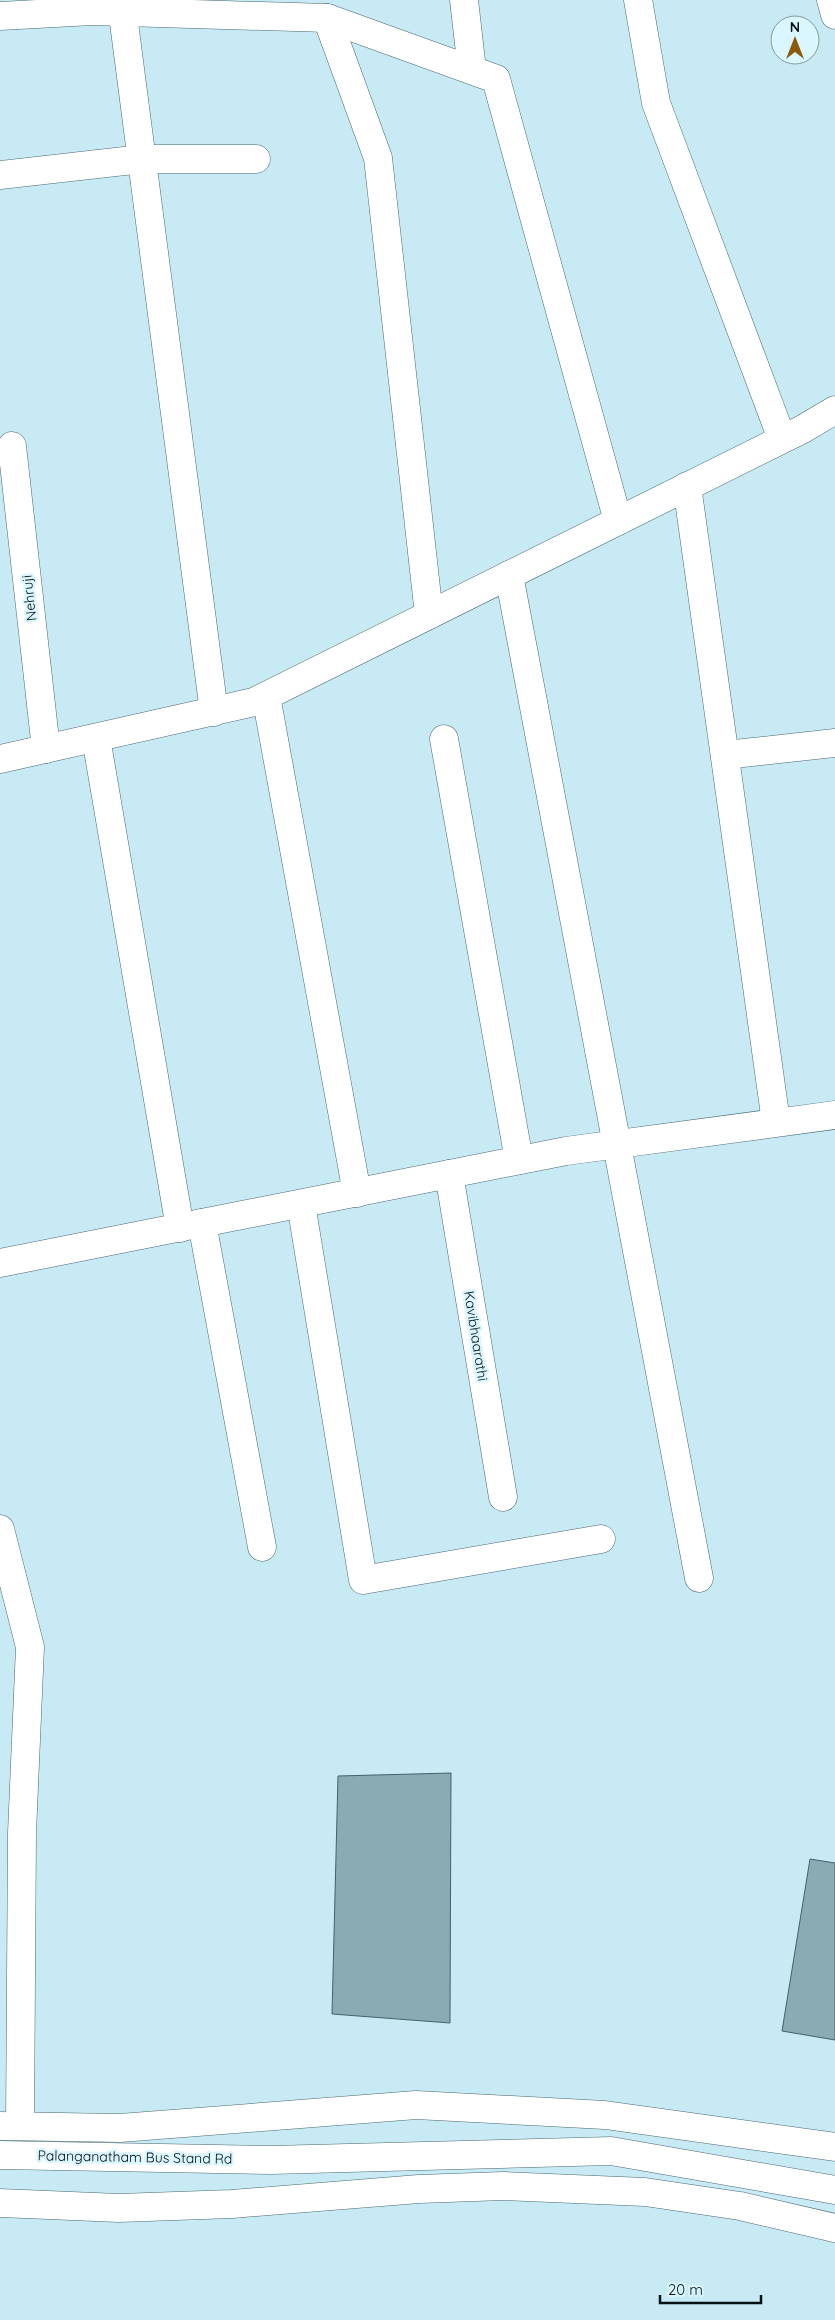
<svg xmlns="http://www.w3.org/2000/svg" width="835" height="2320" viewBox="0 0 835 2320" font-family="Quicksand,sans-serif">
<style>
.building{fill:#89abb4;stroke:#43636c}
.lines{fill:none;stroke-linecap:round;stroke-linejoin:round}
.minor-casing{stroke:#496972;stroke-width:29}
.tertiary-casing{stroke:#496972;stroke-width:29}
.minor{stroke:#fff;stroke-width:28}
.tertiary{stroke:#fff;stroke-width:28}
.labels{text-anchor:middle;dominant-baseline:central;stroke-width:5;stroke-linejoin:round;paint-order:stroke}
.street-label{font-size:14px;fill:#051114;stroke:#daf6fe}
</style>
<rect width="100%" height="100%" fill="#c7eaf4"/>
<g class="building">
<path d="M451 1773 450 2023 332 2014 338 1776Z"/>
<path d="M810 1859 835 1863V2040L782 2031Z"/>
</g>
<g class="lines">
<defs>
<g id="minor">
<path d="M121 0 214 712"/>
<path d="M464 0 472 70"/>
<path d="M638 0 656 103 782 439"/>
<path d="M831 0 835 15"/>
<path d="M0 16 92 11 327 18 496 79 618 521"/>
<path d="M327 18 378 158 429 615"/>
<path d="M0 175 142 159H256"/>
<path d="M12 446 46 749"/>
<path d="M687 486 776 1122"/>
<path d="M509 575 699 1578"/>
<path d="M266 696 357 1193"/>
<path d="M96 738 180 1228"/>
<path d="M444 739 519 1160"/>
<path d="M725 755 835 743"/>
<path d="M0 759 254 702 803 429 835 410"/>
<path d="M449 1174 503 1497"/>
<path d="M301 1204 363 1580 601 1539"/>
<path d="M202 1223 262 1547"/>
<path d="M0 1263 566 1151 835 1115"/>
<path d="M0 1529 30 1647 22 1833 20 2126"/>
</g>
<g id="tertiary">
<path d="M0 2126 120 2128 416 2105 605 2115 835 2147"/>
<path d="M0 2155 271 2160 611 2151 835 2190"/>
<path d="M0 2203 119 2208 232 2204 419 2189 503 2186 645 2192 740 2206 835 2228"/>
</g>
</defs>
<use href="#minor" class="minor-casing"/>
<use href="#tertiary" class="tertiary-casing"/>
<use href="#minor" class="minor"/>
<use href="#tertiary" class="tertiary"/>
</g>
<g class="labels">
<g class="street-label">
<text transform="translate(29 598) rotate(-96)">Nehruji</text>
<text transform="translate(476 1336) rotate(81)">Kavibhaarathi</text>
<text transform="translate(135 2157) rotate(1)">Palanganatham Bus Stand Rd</text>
</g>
</g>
<g transform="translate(795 40)"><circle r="24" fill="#daf6fe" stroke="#859aa0"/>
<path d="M0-4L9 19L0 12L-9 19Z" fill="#8d5909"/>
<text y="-8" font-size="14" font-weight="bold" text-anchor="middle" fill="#051114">N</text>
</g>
<path d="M660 2295v8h101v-8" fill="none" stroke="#051114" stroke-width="2.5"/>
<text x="668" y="2295" font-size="15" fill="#051114" stroke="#daf6fe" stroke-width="4" paint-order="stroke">20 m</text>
</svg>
